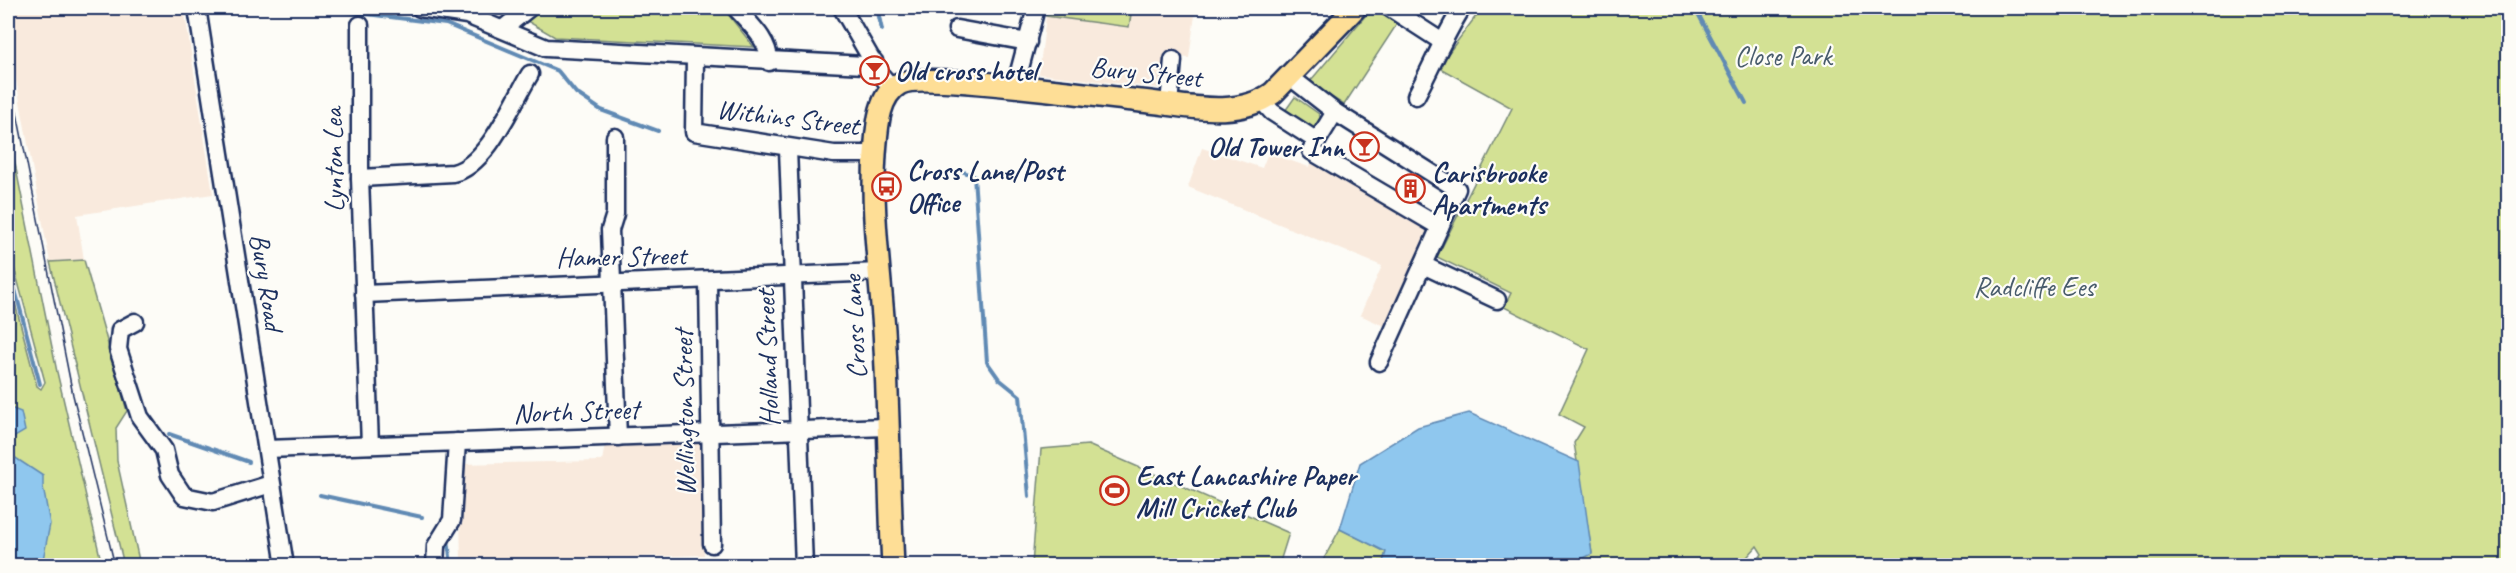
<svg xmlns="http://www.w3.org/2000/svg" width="2516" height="573" viewBox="0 0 2516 573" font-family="Caveat,sans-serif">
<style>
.built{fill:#f9eadd}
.green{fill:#d3e194;stroke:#778879;stroke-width:1.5}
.water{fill:#8fc7ee;stroke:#618ab4;stroke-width:1.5}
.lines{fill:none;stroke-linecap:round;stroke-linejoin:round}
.stream{stroke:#618ab4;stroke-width:4}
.minor-casing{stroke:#1b2f5e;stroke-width:21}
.major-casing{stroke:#1b2f5e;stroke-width:26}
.minor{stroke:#fdfcf7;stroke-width:16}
.major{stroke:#fede96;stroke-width:21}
.tram{stroke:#1b2f5e;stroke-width:1.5}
.labels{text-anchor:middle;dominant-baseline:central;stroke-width:4.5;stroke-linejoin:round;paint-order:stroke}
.park-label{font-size:28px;fill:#495c6c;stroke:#fdfcf7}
.poi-label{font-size:28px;font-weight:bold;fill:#1b2f5e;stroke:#fdfcf7;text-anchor:start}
.street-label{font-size:28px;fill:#1b2f5e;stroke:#fdfcf7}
</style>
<rect width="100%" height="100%" fill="#fdfcf7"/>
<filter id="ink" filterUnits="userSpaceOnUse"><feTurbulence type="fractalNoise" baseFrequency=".0167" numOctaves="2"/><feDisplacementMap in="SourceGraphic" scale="12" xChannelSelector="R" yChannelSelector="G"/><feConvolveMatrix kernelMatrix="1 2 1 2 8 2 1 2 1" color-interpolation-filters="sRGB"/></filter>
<g filter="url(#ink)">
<g class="built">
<path d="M9 8H184L213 194 77 215 84 260 50 262 13 64Z"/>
<path d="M1047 8H1196L1189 58 1169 56 1165 89 1039 74Z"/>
<path d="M1202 148 1262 168 1268 153 1309 167 1317 155 1431 225 1384 326 1360 315 1382 266 1188 187Z"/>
<path d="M605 444H705L704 555 608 558V566L461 565 459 464 602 461Z"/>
</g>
<g class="green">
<path d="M544 8H723L754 47 555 37 527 21Z"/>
<path d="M1047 8H1132L1129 27 1046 16Z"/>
<path d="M1482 8H2508V565H1754L1762 554 1757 546 1740 565H1569L1592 553 1574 443 1584 427 1559 414 1589 349 1504 307 1511 293 1437 257 1512 108 1438 67Z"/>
<path d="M1378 12 1397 24 1344 105 1314 86 1311 80 1366 15Z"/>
<path d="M1295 97 1319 114 1321 119 1315 129 1285 111Z"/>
<path d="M8 129 57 372 102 565H8V277L37 386 41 389 45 382 8 245Z"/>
<path d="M84 260 127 411 116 428 117 461 140 565H124L50 262Z"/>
<path d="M1088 445 1289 533 1279 565H1032L1041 449Z"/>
<path d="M1340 529 1386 552 1382 565 1320 566Z"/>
</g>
<g class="water">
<path d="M8 407 21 412 25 431 8 441Z"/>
<path d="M1469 413 1579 462 1592 554 1569 565H1382L1386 552 1340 529 1360 463 1418 427Z"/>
<path d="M8 453 43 476V487L50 524 42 565H8Z"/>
</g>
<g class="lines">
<g class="stream">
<path d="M319 8 446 24 558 71 576 93 601 110 658 131"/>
<path d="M877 8 882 30"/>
<path d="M1695 8 1746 103"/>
<path d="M959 170 974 176 987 362 999 379 1020 396 1029 496"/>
<path d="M8 263 40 384"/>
<path d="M169 434 249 462"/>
<path d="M320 495 422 517"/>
<path d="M448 539 451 566"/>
</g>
<defs>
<g id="minor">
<path d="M197 8 285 566"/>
<path d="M420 8 467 15 546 48 865 65 874 61"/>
<path d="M736 8C749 23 770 41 769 62"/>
<path d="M842 8 880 74 892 88"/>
<path d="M1390 8 1441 41"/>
<path d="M360 25V178L370 445"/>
<path d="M504 28 529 8"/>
<path d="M957 29 1028 42"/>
<path d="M695 58 694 132 834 154H875"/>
<path d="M1289 76 1335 112 1457 189 1379 362"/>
<path d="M1015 87 1036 8"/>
<path d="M1416 96C1432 66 1444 36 1462 8"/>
<path d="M1262 101 1272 112 1317 141"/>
<path d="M1169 104 1173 60"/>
<path d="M1335 112 1311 151 1440 227"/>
<path d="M615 137V214L610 230 618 437"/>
<path d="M788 149 804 566"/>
<path d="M360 178 453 173C487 166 513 102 530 74"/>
<path d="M1423 265 1497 300"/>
<path d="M708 281 712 544"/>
<path d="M364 294 879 272"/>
<path d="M135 322 120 330 118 349 140 417 164 450 170 475 184 496 213 502 271 484"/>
<path d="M267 449 886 427"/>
<path d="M435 566 436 546 452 520 457 442"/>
</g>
<path id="major" d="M893 566C889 487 889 409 884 330 880 272 871 212 875 154 877 132 877 96 899 84 920 71 1105 97 1141 101 1184 105 1236 120 1273 93L1355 8"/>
</defs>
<use href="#minor" class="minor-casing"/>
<use href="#major" class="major-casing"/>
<use href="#minor" class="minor"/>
<use href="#major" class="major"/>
<path class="tram" d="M8 68 73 395 115 566"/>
</g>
</g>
<defs>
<symbol id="bar-ring" viewBox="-11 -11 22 22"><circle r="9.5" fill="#fdfcf7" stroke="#c8321e" stroke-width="1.5"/><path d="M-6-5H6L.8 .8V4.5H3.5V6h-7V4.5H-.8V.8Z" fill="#c8321e"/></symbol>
<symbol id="bus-ring" viewBox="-11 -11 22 22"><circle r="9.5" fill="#fdfcf7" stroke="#c8321e" stroke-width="1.5"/><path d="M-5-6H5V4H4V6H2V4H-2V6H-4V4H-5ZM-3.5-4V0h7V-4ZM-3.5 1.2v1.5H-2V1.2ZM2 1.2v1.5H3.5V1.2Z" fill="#c8321e"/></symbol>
<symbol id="building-ring" viewBox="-11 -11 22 22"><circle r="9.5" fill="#fdfcf7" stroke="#c8321e" stroke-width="1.5"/><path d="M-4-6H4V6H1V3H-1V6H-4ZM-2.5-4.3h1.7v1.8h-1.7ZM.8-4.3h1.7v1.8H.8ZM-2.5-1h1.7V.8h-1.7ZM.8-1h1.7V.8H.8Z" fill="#c8321e"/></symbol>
<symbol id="stadium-ring" viewBox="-11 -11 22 22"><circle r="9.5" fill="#fdfcf7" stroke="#c8321e" stroke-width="1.5"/><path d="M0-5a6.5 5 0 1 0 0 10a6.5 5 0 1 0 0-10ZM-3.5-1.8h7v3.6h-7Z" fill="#c8321e"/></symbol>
</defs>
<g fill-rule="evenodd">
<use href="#bar-ring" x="858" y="54" width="33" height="33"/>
<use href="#bar-ring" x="1348" y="130" width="33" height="33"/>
<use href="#bus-ring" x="870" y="170" width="33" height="33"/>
<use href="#building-ring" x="1394" y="172" width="33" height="33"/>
<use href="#stadium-ring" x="1098" y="474" width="33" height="33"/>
</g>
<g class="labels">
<g class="park-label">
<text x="1783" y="55">Close Park</text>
<text x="2034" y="286">Radcliffe Ees</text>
</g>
<g class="poi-label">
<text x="895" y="70">Old cross hotel</text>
<text x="1344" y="146" text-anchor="end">Old Tower Inn</text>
<text x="907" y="170">Cross Lane/Post<tspan x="907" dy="32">Office</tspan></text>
<text x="1432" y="172">Carisbrooke<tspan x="1432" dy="32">Apartments</tspan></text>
<text x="1136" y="475">East Lancashire Paper<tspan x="1136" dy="32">Mill Cricket Club</tspan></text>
</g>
<g class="street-label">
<text transform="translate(1146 72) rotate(6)">Bury Street</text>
<text transform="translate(788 117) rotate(7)">Withins Street</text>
<text transform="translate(333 160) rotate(-91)">Lynton Lea</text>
<text transform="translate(621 256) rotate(-1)">Hamer Street</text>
<text transform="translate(267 282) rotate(81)">Bury Road</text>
<text transform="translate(854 327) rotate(-93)">Cross Lane</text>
<text transform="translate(767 358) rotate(-92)">Holland Street</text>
<text transform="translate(576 411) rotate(-2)">North Street</text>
<text transform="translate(684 413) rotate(-91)">Wellington Street</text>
</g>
</g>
<rect width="2516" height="573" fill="none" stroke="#fdfcf7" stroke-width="30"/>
<rect x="15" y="15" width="2486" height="543" fill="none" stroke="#1b2f5e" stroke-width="2" filter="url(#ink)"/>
</svg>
